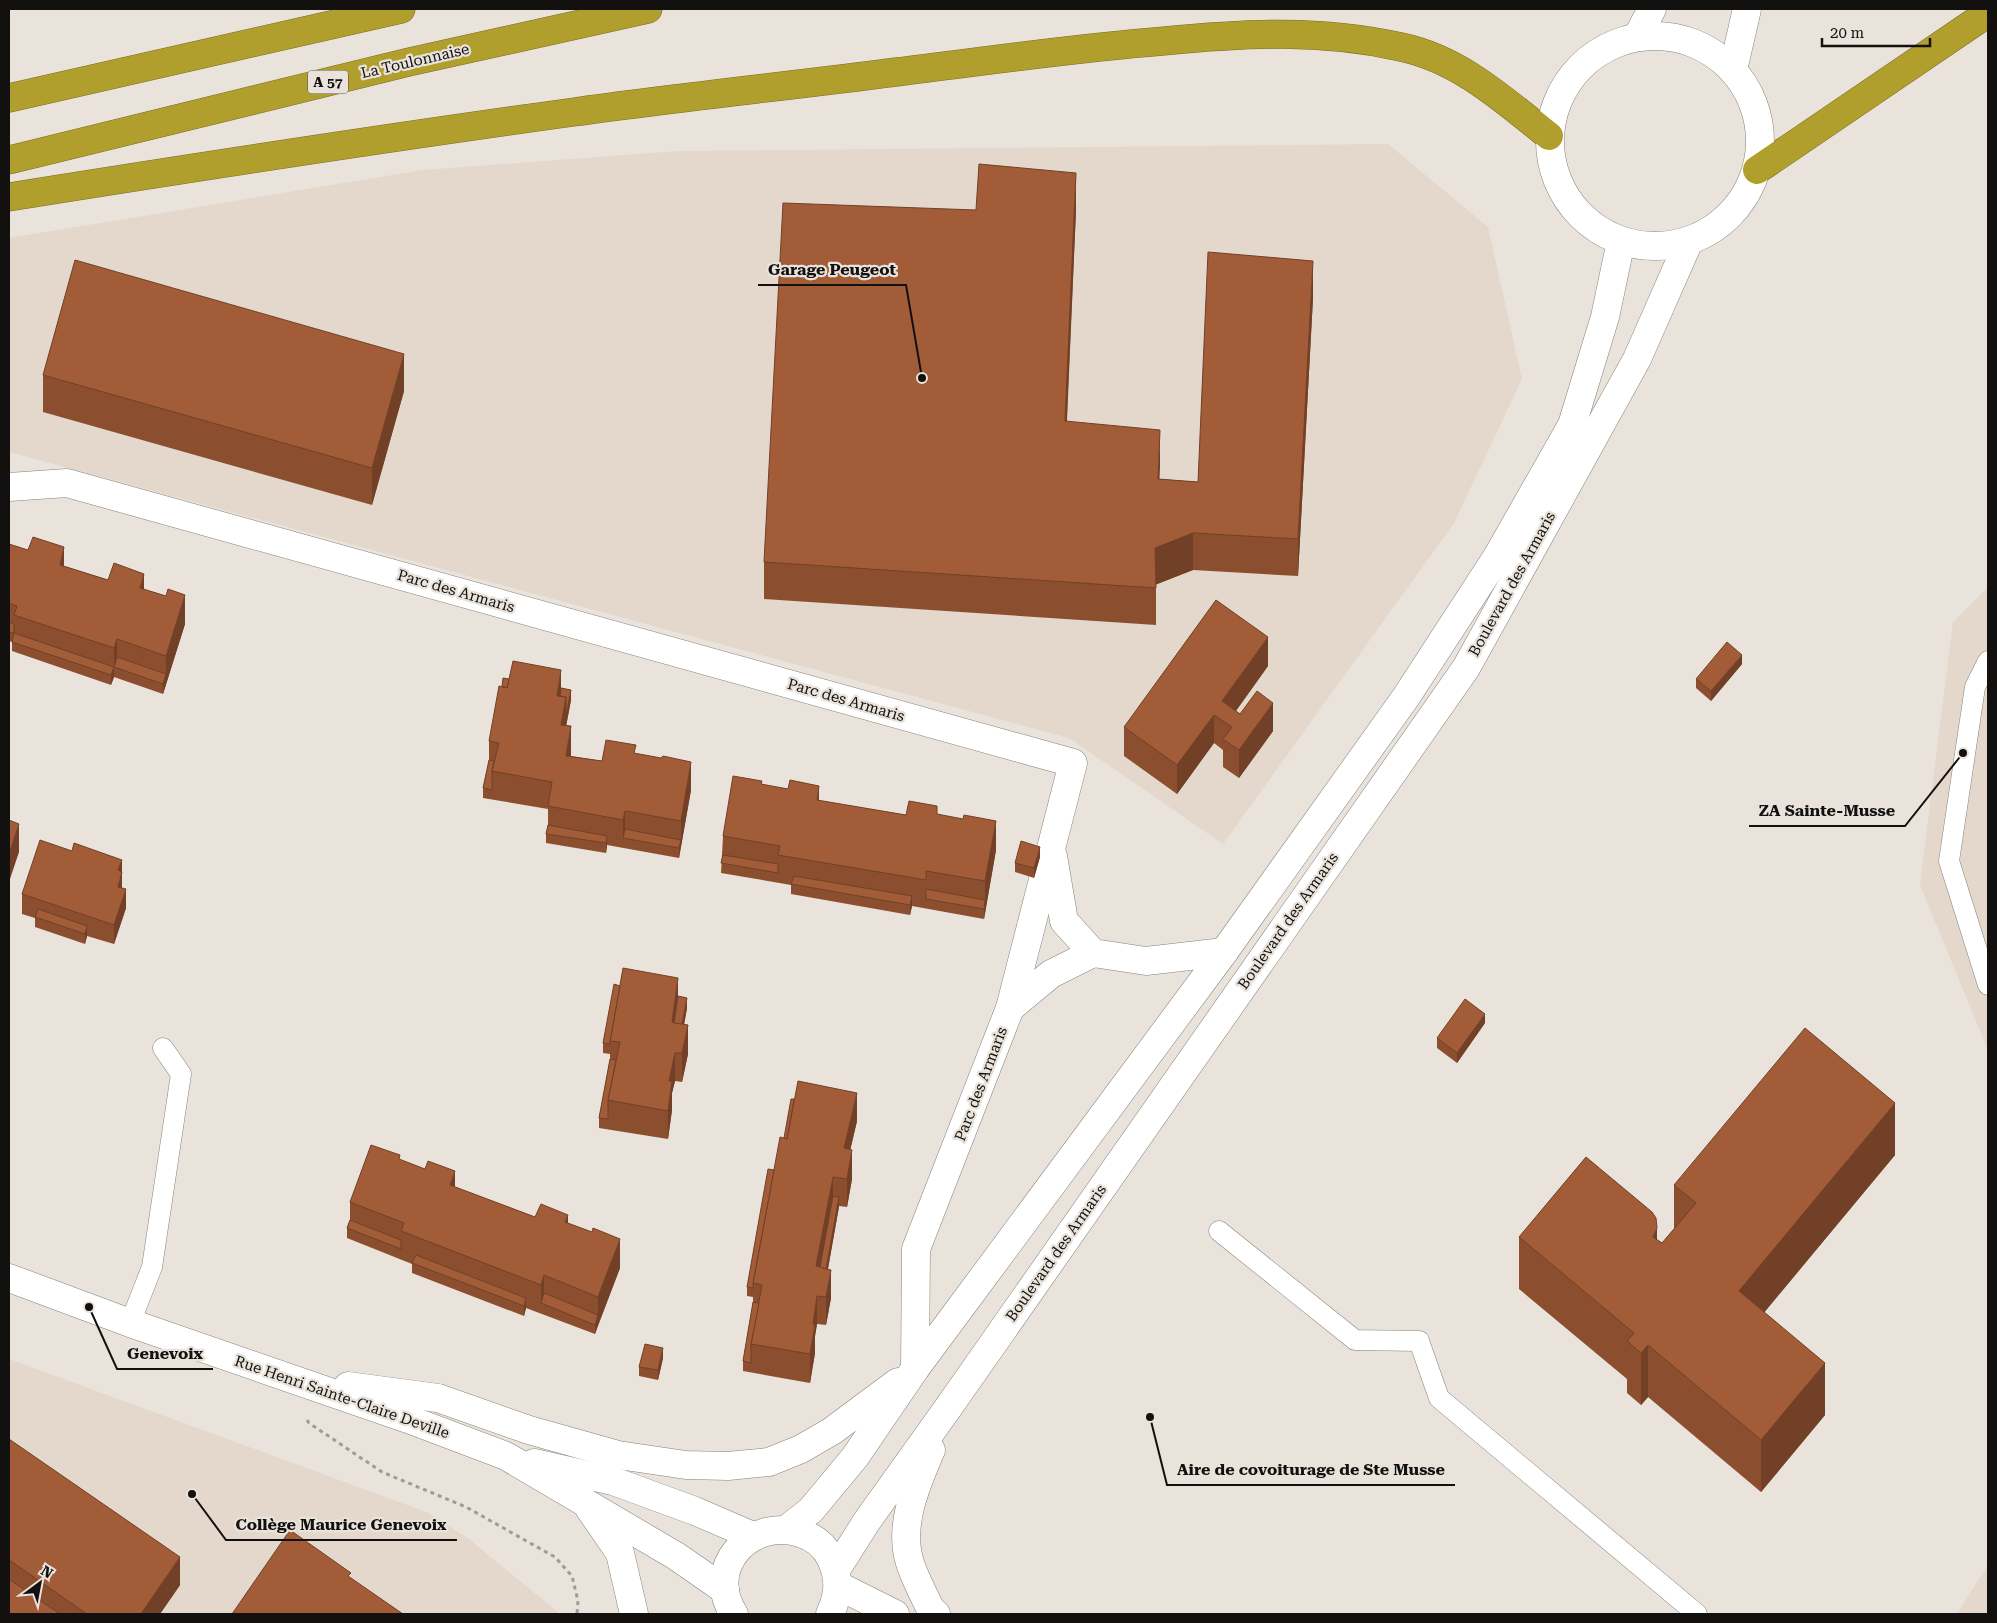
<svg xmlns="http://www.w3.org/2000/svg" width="1997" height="1623" viewBox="0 0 1997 1623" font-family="'Roboto Serif',serif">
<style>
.built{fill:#e3d8cb}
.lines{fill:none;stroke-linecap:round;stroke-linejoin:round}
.service-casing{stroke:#87827b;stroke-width:21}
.minor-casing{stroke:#87827b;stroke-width:29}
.secondary-casing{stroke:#87827b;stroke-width:29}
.motorway-casing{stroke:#796d22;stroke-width:29}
.path{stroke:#a09b96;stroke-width:3;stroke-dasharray:4 4;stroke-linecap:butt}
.service{stroke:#fff;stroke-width:20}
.minor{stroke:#fff;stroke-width:28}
.secondary{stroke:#fff;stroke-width:28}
.motorway{stroke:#b09f2d;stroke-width:28}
.wall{fill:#8b4f30}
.shaded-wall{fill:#714027}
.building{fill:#a25c38;stroke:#714027}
.labels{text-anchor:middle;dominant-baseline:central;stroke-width:4.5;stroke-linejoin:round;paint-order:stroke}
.shield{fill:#e9e3dc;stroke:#53504c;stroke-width:1}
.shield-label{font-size:14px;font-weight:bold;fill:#13110f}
.street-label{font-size:15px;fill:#13110f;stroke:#e9e3dc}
.leader{fill:none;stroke:#13110f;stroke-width:2}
.callout-dot{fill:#13110f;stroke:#e9e3dc;stroke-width:2}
.callout-label{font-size:16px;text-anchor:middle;font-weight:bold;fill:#13110f;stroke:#e9e3dc;stroke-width:4.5;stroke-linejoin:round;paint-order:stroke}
</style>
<rect width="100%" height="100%" fill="#e9e3dc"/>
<g class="built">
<path d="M1388 144 1488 227 1522 379 1454 523 1223 844 1069 738 9 452V238L423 170 678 151Z"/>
<path d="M1988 587V1050L1920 885 1953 622Z"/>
<path d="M9 1359 429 1513 469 1539 560 1614H9Z"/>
<path d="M1988 1565V1614H1957Z"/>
</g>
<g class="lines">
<defs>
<g id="service">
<path d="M1988 661 1975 687 1949 861 1988 985"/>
<path d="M1219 1231 1355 1340 1419 1341 1439 1398 1697 1614"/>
<path d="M130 1323 152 1267 181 1074 163 1048"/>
</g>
<g id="minor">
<path d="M9 487 67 483 1073 763 1010 1008 916 1249 915 1369"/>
<path d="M1053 856 1064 921 1093 953 1146 961 1224 952"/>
<path d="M1010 1008 1051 974 1093 953"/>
</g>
<g id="secondary">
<circle cx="1655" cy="141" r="105"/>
<path d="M1637 37 1652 9"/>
<path d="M1733 70 1747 9"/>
<path d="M9 1278 130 1323 408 1419 506 1456 676 1556 725 1590"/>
<path d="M348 1386 438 1398 529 1430 618 1455 686 1465 728 1466 769 1462 801 1449 832 1431 898 1382"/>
<path d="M931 1450C916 1485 898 1526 910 1563 915 1579 924 1595 931 1610L936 1614"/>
<path d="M534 1463 613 1481 695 1511 753 1536"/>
<path d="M589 1508 620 1553 634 1614"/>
<path d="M787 1529 811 1510 855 1457 915 1369 1224 952 1406 697 1497 557 1572 425 1605 317 1621 241"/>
<path d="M836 1570 867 1521 948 1408 1466 668 1637 359 1689 241"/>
<path d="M839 1586 895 1614"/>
<path d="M734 1614C704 1569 749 1517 800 1533 814 1537 825 1546 831 1559 840 1579 839 1595 830 1614"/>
</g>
<g id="motorway">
<path d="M9 98 401 9"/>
<path d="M9 160 409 62 648 9"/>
<path d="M1757 170 1988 13"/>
<path d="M9 197C197 167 385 138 574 112 681 97 789 86 896 72 986 61 1075 48 1164 41 1246 33 1320 29 1401 47 1459 59 1504 100 1549 136"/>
</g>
</defs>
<use href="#service" class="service-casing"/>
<use href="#minor" class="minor-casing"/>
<use href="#secondary" class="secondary-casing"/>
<use href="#motorway" class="motorway-casing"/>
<path class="path" d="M307 1420 309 1423 382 1472 466 1507 555 1557 572 1576 578 1601 577 1614"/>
<use href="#service" class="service"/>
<use href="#minor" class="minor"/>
<use href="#secondary" class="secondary"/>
<use href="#motorway" class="motorway"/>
</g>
<g class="wall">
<path d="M976 210H1076L1067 421 1159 479 1198 482 1313 298 1298 576 1193 570 1156 584V625L764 599V562Z"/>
<path d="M43 375 404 391 372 505 43 412Z"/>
<path d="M9 544 64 566 108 580 144 589 185 624 163 694 114 677 111 685 12 651V642L9 641Z"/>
<path d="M1742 664 1711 701 1696 688V679Z"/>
<path d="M1268 666 1236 711 1240 714 1273 731 1239 778 1223 767V750L1214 743 1177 794 1124 756V727Z"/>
<path d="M502 686 561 688 571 700 566 726 571 756 602 761 636 754 691 790 679 858 607 845 606 853 546 843V834L548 825V809L483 798V788L489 760V741Z"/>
<path d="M762 784 819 801 906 815 937 814 996 850 984 919 912 906 910 915 791 894V885L721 873 723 836Z"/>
<path d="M72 851 122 860V888L126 908 114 944 87 936 85 944 35 927V918L22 914V894Z"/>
<path d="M1040 857 1034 878 1015 872V863Z"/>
<path d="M620 986 678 996 687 1008 684 1025 688 1054 682 1082 675 1081 672 1093V1110L668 1139 599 1128V1118L610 1059V1054L603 1053V1043Z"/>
<path d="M1485 1023 1457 1063 1437 1048V1038Z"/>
<path d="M857 1121 850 1150 852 1179 847 1207 839 1206 828 1269 831 1298 826 1325 817 1324 815 1336V1353L810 1383 743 1371V1361L753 1302V1297L747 1296V1287L774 1170 784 1138Z"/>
<path d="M1895 1155 1764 1312 1825 1415 1761 1492 1648 1397 1641 1405 1627 1393V1379L1519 1289V1237L1657 1240 1662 1243 1674 1229V1185Z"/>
<path d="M400 1160 455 1188 535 1217 568 1223 620 1268 595 1334 526 1308 524 1316 412 1273V1264L347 1238V1228L350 1220V1202Z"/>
<path d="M663 1358 658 1380 639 1376V1367Z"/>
<path d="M9 1439 180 1585 160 1614H9Z"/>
</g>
<g class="shaded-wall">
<path d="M1076 173V210L1065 458V421Z"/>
<path d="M1313 261V298L1298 576V539Z"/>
<path d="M404 354V391L372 505V468Z"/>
<path d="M1160 430V467L1158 516V479Z"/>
<path d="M1193 533V570L1155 585V548Z"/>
<path d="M64 547V575L60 565Z"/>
<path d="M144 574V603L140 588Z"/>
<path d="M185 595V624L163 694V684L166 674V656Z"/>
<path d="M1268 637V666L1227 723 1222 701Z"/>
<path d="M117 639V667H114V677L111 685V675L114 667V648Z"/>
<path d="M1742 655V664L1711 701V691Z"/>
<path d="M561 670V698L557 696Z"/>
<path d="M571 690V700L561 753V725L566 697Z"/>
<path d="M1273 703V731L1239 778V750Z"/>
<path d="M1214 715V743L1177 794V765Z"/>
<path d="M571 726V755L566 784V756Z"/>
<path d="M691 762V790L679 858V848L681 840V821Z"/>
<path d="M819 786V814L817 800Z"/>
<path d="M625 811V839L623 838V820Z"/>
<path d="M996 821V850L984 919V909L985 900V881Z"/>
<path d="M19 824V852L9 882V854Z"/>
<path d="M607 836V846L606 853V843Z"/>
<path d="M1040 847V857L1034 878V868Z"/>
<path d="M122 860V891L118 906V870Z"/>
<path d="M126 889V908L114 944V925Z"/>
<path d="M912 896V906L910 915V905Z"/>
<path d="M87 926V936L85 944V934Z"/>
<path d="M678 978V1006L673 1041 672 1022Z"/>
<path d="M687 998V1008L679 1052V1043Z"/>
<path d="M1485 1014V1023L1457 1063V1053Z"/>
<path d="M688 1025V1054L682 1082V1053Z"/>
<path d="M675 1053V1081L672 1093V1110L668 1139V1111L669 1081Z"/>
<path d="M857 1093V1121L844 1177V1148Z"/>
<path d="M1895 1103V1155L1739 1343V1291Z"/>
<path d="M852 1150V1179L847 1207V1179Z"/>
<path d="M455 1171V1200L450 1185Z"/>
<path d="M833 1177V1205L818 1285 816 1266Z"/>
<path d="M839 1197V1207L823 1296V1286Z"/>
<path d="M568 1215V1243L565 1222Z"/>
<path d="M1657 1228V1280L1653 1237Z"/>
<path d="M620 1239V1268L598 1325V1297Z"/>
<path d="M831 1270V1298L826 1325V1297Z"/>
<path d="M544 1275V1303H541V1313V1285Z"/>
<path d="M817 1296V1324L815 1336V1353L810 1383V1354Z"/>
<path d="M526 1298V1308L524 1316V1306Z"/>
<path d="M598 1315V1325L595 1334V1325Z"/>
<path d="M1648 1345V1397L1641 1405V1353Z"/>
<path d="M663 1348V1358L658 1380V1370Z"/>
<path d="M1825 1363V1415L1761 1492V1440Z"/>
<path d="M180 1557V1585L160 1614H141Z"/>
</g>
<g class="building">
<path d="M979 164 1076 173 1065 421 1160 430 1158 479 1198 482 1208 252 1313 261 1298 539 1193 533 1155 548 1156 588 764 562 783 203 976 210Z"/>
<path d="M75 260 404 354 372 468 43 375Z"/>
<path d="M33 537 64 547 60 565 108 580 114 563 144 574 140 588 166 596 168 589 185 595 166 656 117 639 114 648 14 615 17 606 9 603V544L28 550Z"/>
<path d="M1216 600 1268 637 1222 701 1240 714 1257 691 1273 703 1239 750 1223 739 1232 727 1214 715 1177 765 1124 727Z"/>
<path d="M9 622 14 624V633L9 632Z"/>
<path d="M14 633 114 667 111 675 12 642Z"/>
<path d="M1727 642 1742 655 1711 691 1696 679Z"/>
<path d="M117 657 166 674 163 684 114 667Z"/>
<path d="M513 661 561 670 557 696 566 697 561 725 571 726 566 756 602 761 606 740 636 745 634 753 661 758 663 756 691 762 681 821 625 811 623 820 548 806 552 782 492 771 499 743 489 741 499 686 507 688Z"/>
<path d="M503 678 509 679 507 688 502 686Z"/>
<path d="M561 688 571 690 566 716V697L560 696Z"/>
<path d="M489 760 494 761 492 771V790L483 788Z"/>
<path d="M733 776 762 781 761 784 788 789 790 780 819 786 817 800 906 815 909 801 937 806V814L963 819 964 815 996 821 985 881 926 871V880L778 855 780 846 723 836Z"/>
<path d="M9 820 19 824 9 854Z"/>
<path d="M548 825 607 836 606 843 546 834Z"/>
<path d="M625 829 681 840 679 848 623 838Z"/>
<path d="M40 840 72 851 74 843 122 860 118 870 122 872 118 887 126 889 114 925 22 894Z"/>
<path d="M1021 841 1040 847 1034 868 1015 863Z"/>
<path d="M723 855 778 864V873L721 863Z"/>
<path d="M794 876 912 896 910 905 791 884Z"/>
<path d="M926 889 985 900 984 909 926 899Z"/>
<path d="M38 909 87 926 85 934 35 917Z"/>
<path d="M623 968 678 978 672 1022 688 1025 682 1053H675L669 1081H672L668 1111 608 1100 620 1042 610 1041Z"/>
<path d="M614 984 620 986 610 1041V1044L603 1043Z"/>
<path d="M678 996 687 998 682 1024 674 1023Z"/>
<path d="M1465 999 1485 1014 1457 1053 1437 1038Z"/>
<path d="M1805 1028 1895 1103 1739 1291 1825 1363 1761 1440 1648 1345 1641 1353 1627 1341 1634 1333 1519 1237 1586 1157 1652 1212 1656 1218 1657 1228 1653 1237 1662 1243 1696 1203 1674 1185Z"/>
<path d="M610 1059 616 1060 608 1100V1119L599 1118Z"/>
<path d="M798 1081 857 1093 844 1148 852 1150 847 1179 833 1177 816 1266 831 1270 826 1297 817 1296 813 1324 815 1325 810 1354 751 1344 762 1285 753 1283 780 1137 787 1139Z"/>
<path d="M791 1099H794L787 1139 784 1138Z"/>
<path d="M371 1145 400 1155 399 1159 425 1169 428 1161 455 1171 450 1185 535 1217 541 1204 568 1215 565 1222 592 1232 593 1228 620 1239 598 1297 544 1275 541 1285 401 1231 404 1223 350 1202Z"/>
<path d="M768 1169 774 1170 753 1283V1288L747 1287Z"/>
<path d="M833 1196 839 1197 826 1269 820 1267Z"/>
<path d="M350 1220 401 1240V1249L347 1228Z"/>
<path d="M416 1255 526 1298 524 1306 412 1263Z"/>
<path d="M544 1293 598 1315 595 1325 541 1303Z"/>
<path d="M753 1302 759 1303 751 1344V1363L743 1361Z"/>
<path d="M645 1344 663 1348 658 1370 639 1367Z"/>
<path d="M9 1439 180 1557 141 1614H87L9 1560Z"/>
<path d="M290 1530 351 1573 348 1576 403 1614H232Z"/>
<path d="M9 1579 60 1614H9Z"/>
</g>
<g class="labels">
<rect class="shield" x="308" y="70.5" width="40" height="23" rx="4"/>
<g class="shield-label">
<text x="328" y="82">A 57</text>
</g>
<g class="street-label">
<text transform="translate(415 61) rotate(-13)">La Toulonnaise</text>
<text transform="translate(1512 584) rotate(-61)">Boulevard des Armaris</text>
<text transform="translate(456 591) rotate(16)">Parc des Armaris</text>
<text transform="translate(846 700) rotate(16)">Parc des Armaris</text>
<text transform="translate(1288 921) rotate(-55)">Boulevard des Armaris</text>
<text transform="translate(981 1084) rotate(-69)">Parc des Armaris</text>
<text transform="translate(1056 1253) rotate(-55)">Boulevard des Armaris</text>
<text transform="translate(342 1397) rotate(19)">Rue Henri Sainte-Claire Deville</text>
</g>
</g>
<path class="leader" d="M922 378L906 285H758M1963 753L1905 826H1749M89 1307L117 1369H213M1150 1417L1167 1485H1455M192 1494L226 1540H457"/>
<g class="callout-dot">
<circle cx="922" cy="378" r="5"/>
<circle cx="1963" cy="753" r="5"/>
<circle cx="89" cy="1307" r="5"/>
<circle cx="1150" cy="1417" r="5"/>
<circle cx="192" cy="1494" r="5"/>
</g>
<g class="callout-label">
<text x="832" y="275">Garage Peugeot</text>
<text x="1827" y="816">ZA Sainte-Musse</text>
<text x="165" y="1359">Genevoix</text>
<text x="1311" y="1475">Aire de covoiturage de Ste Musse</text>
<text x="341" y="1530">Collège Maurice Genevoix</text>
</g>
<rect width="1997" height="1623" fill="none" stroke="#13110f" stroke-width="20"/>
<g transform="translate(40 1583) rotate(32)" stroke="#e9e3dc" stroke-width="4" paint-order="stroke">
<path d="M0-4L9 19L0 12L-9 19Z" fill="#13110f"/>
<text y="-8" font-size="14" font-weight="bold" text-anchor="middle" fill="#13110f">N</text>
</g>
<path d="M1822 38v8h108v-8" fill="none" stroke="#13110f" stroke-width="2.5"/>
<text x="1830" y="38" font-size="15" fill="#13110f" stroke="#e9e3dc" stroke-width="4" paint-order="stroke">20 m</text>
</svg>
